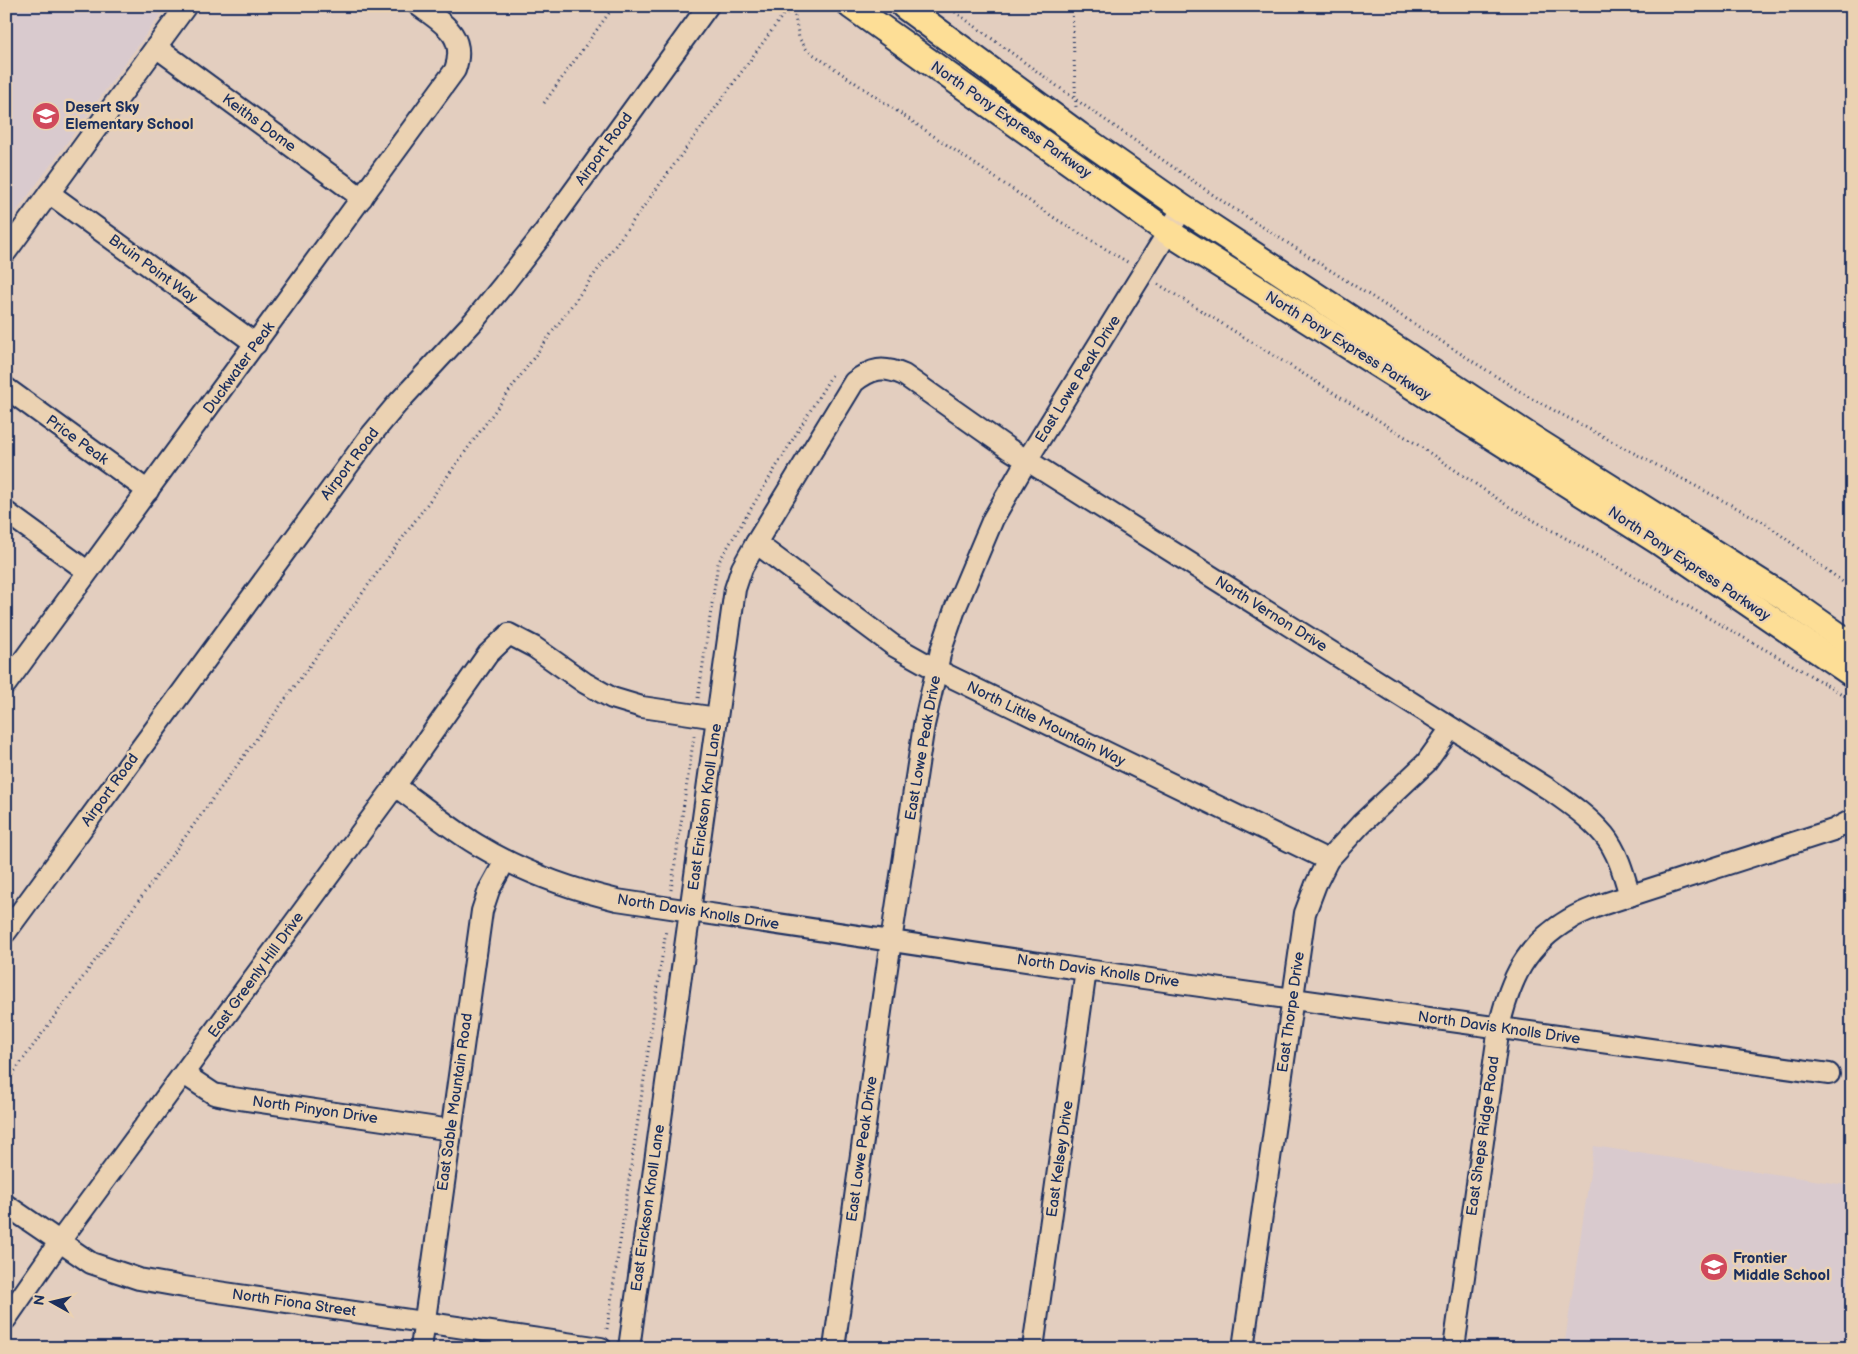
<svg xmlns="http://www.w3.org/2000/svg" width="1858" height="1354" viewBox="0 0 1858 1354" font-family="'Balsamiq Sans',sans-serif">
<style>
.built{fill:#d9cace}
.lines{fill:none;stroke-linecap:round;stroke-linejoin:round}
.minor-casing{stroke:#1b2f5e;stroke-width:24}
.major-casing{stroke:#1b2f5e;stroke-width:29}
.path{stroke:#1b2f5e;stroke-width:3;stroke-dasharray:1 4;stroke-linecap:butt}
.minor{stroke:#ebd2b2;stroke-width:20}
.major{stroke:#fdde96;stroke-width:25}
.labels{text-anchor:middle;dominant-baseline:central;stroke-width:5;stroke-linejoin:round;paint-order:stroke}
.poi-label{font-size:15px;font-weight:bold;fill:#1b2f5e;stroke:#ebd2b2;text-anchor:start}
.street-label{font-size:15px;fill:#1b2f5e;stroke:#ebd2b2}
</style>
<rect width="100%" height="100%" fill="#e3cebf"/>
<filter id="ink" filterUnits="userSpaceOnUse"><feTurbulence type="fractalNoise" baseFrequency=".02" numOctaves="2"/><feDisplacementMap in="SourceGraphic" scale="10" xChannelSelector="R" yChannelSelector="G"/><feConvolveMatrix kernelMatrix="1 2 1 2 8 2 1 2 1" color-interpolation-filters="sRGB"/></filter>
<g filter="url(#ink)">
<g class="built">
<path d="M6 6H167L6 226Z"/>
<path d="M1594 1146 1852 1186V1348H1564Z"/>
</g>
<g class="lines">
<defs>
<g id="minor">
<path d="M156 47 362 198"/>
<path d="M49 193 256 344"/>
<path d="M6 252 186 6"/>
<path d="M6 388 148 491"/>
<path d="M6 512 87 571"/>
<path d="M756 543 894 646 937 670 1328 860"/>
<path d="M6 684 455 70C467 36 444 24 419 6"/>
<path d="M395 786C422 805 448 827 476 844 520 871 566 888 617 900L1086 970 1829 1074"/>
<path d="M6 932 367 440 397 404 473 322 504 284 542 235 708 6"/>
<path d="M184 1074 214 1094 233 1098 451 1130"/>
<path d="M6 1205 91 1263 139 1279 184 1287 601 1348"/>
<path d="M6 1319 60 1241 395 786 488 654 509 634 534 647 585 683 612 698 642 707 717 718"/>
<path d="M421 1348 482 911 489 890 505 861"/>
<path d="M629 1348 735 589 742 568 756 543 854 382C872 368 883 366 904 375L1009 449 1547 788C1567 802 1588 816 1604 835 1618 852 1624 875 1630 896"/>
<path d="M834 1348 888 961 924 725 941 650 955 609 993 519 1027 460 1183 208"/>
<path d="M1033 1348 1086 970"/>
<path d="M1243 1348 1305 913 1316 884 1328 860 1361 824 1426 763 1451 728"/>
<path d="M1454 1348 1499 1027C1510 980 1525 945 1570 919 1579 913 1591 909 1601 905L1833 830 1852 820"/>
</g>
<g id="major">
<path d="M851 6 1168 232 1659 542 1852 674"/>
<path d="M904 6 1079 135 1183 208 1532 438 1784 597 1852 645"/>
</g>
</defs>
<use href="#minor" class="minor-casing"/>
<use href="#major" class="major-casing"/>
<g class="path">
<path d="M793 6 799 38 807 50 1056 219 1129 263"/>
<path d="M947 6 1075 99 1222 201 1527 396 1765 523 1852 589"/>
<path d="M1072 6 1076 108"/>
<path d="M544 103 614 6"/>
<path d="M1158 284 1415 443 1508 506 1791 664 1852 700"/>
<path d="M698 698 718 563 833 373"/>
<path d="M671 890 694 736"/>
<path d="M6 1083 783 15 793 10"/>
<path d="M607 1329 666 930"/>
</g>
<use href="#minor" class="minor"/>
<use href="#major" class="major"/>
</g>
</g>
<defs>
<symbol id="school-disc" viewBox="-11 -11 22 22"><circle r="9.5" fill="#d1495b" stroke="#ebd2b2"/><path d="M0-5L7-2L0 1L-7-2ZM-4 1L0 2.5L4 1V4Q0 6-4 4Z" fill="#fff"/></symbol>
</defs>
<g fill-rule="evenodd">
<use href="#school-disc" x="30" y="100" width="32" height="32"/>
<use href="#school-disc" x="1698" y="1251" width="32" height="32"/>
</g>
<g class="labels">
<g class="poi-label">
<text x="65" y="107">Desert Sky<tspan x="65" dy="17">Elementary School</tspan></text>
<text x="1733" y="1258">Frontier<tspan x="1733" dy="17">Middle School</tspan></text>
</g>
<g class="street-label">
<text transform="translate(1011 120) rotate(35)">North Pony Express Parkway</text>
<text transform="translate(259 123) rotate(36)">Keiths Dome</text>
<text transform="translate(604 149) rotate(-54)">Airport Road</text>
<text transform="translate(153 269) rotate(36)">Bruin Point Way</text>
<text transform="translate(1348 346) rotate(32)">North Pony Express Parkway</text>
<text transform="translate(239 368) rotate(-54)">Duckwater Peak</text>
<text transform="translate(1078 379) rotate(-58)">East Lowe Peak Drive</text>
<text transform="translate(77 440) rotate(36)">Price Peak</text>
<text transform="translate(350 464) rotate(-53)">Airport Road</text>
<text transform="translate(1689 564) rotate(34)">North Pony Express Parkway</text>
<text transform="translate(1271 614) rotate(32)">North Vernon Drive</text>
<text transform="translate(1046 724) rotate(26)">North Little Mountain Way</text>
<text transform="translate(923 748) rotate(-80)">East Lowe Peak Drive</text>
<text transform="translate(110 790) rotate(-54)">Airport Road</text>
<text transform="translate(705 807) rotate(-82)">East Erickson Knoll Lane</text>
<text transform="translate(698 912) rotate(9)">North Davis Knolls Drive</text>
<text transform="translate(1098 971) rotate(8)">North Davis Knolls Drive</text>
<text transform="translate(256 975) rotate(-54)">East Greenly Hill Drive</text>
<text transform="translate(1291 1012) rotate(-82)">East Thorpe Drive</text>
<text transform="translate(1499 1028) rotate(8)">North Davis Knolls Drive</text>
<text transform="translate(455 1102) rotate(-82)">East Sable Mountain Road</text>
<text transform="translate(315 1110) rotate(8)">North Pinyon Drive</text>
<text transform="translate(1483 1136) rotate(-82)">East Sheps Ridge Road</text>
<text transform="translate(862 1149) rotate(-82)">East Lowe Peak Drive</text>
<text transform="translate(1060 1159) rotate(-82)">East Kelsey Drive</text>
<text transform="translate(648 1208) rotate(-82)">East Erickson Knoll Lane</text>
<text transform="translate(294 1303) rotate(8)">North Fiona Street</text>
</g>
</g>
<rect width="1858" height="1354" fill="none" stroke="#ebd2b2" stroke-width="25"/>
<rect x="12" y="12" width="1833" height="1329" fill="none" stroke="#1b2f5e" stroke-width="2" filter="url(#ink)"/>
<g transform="translate(52 1302) rotate(278)" stroke="#ebd2b2" stroke-width="4" paint-order="stroke">
<path d="M0-4L9 19L0 12L-9 19Z" fill="#1b2f5e"/>
<text y="-8" font-size="14" font-weight="bold" text-anchor="middle" fill="#1b2f5e">N</text>
</g>
</svg>
